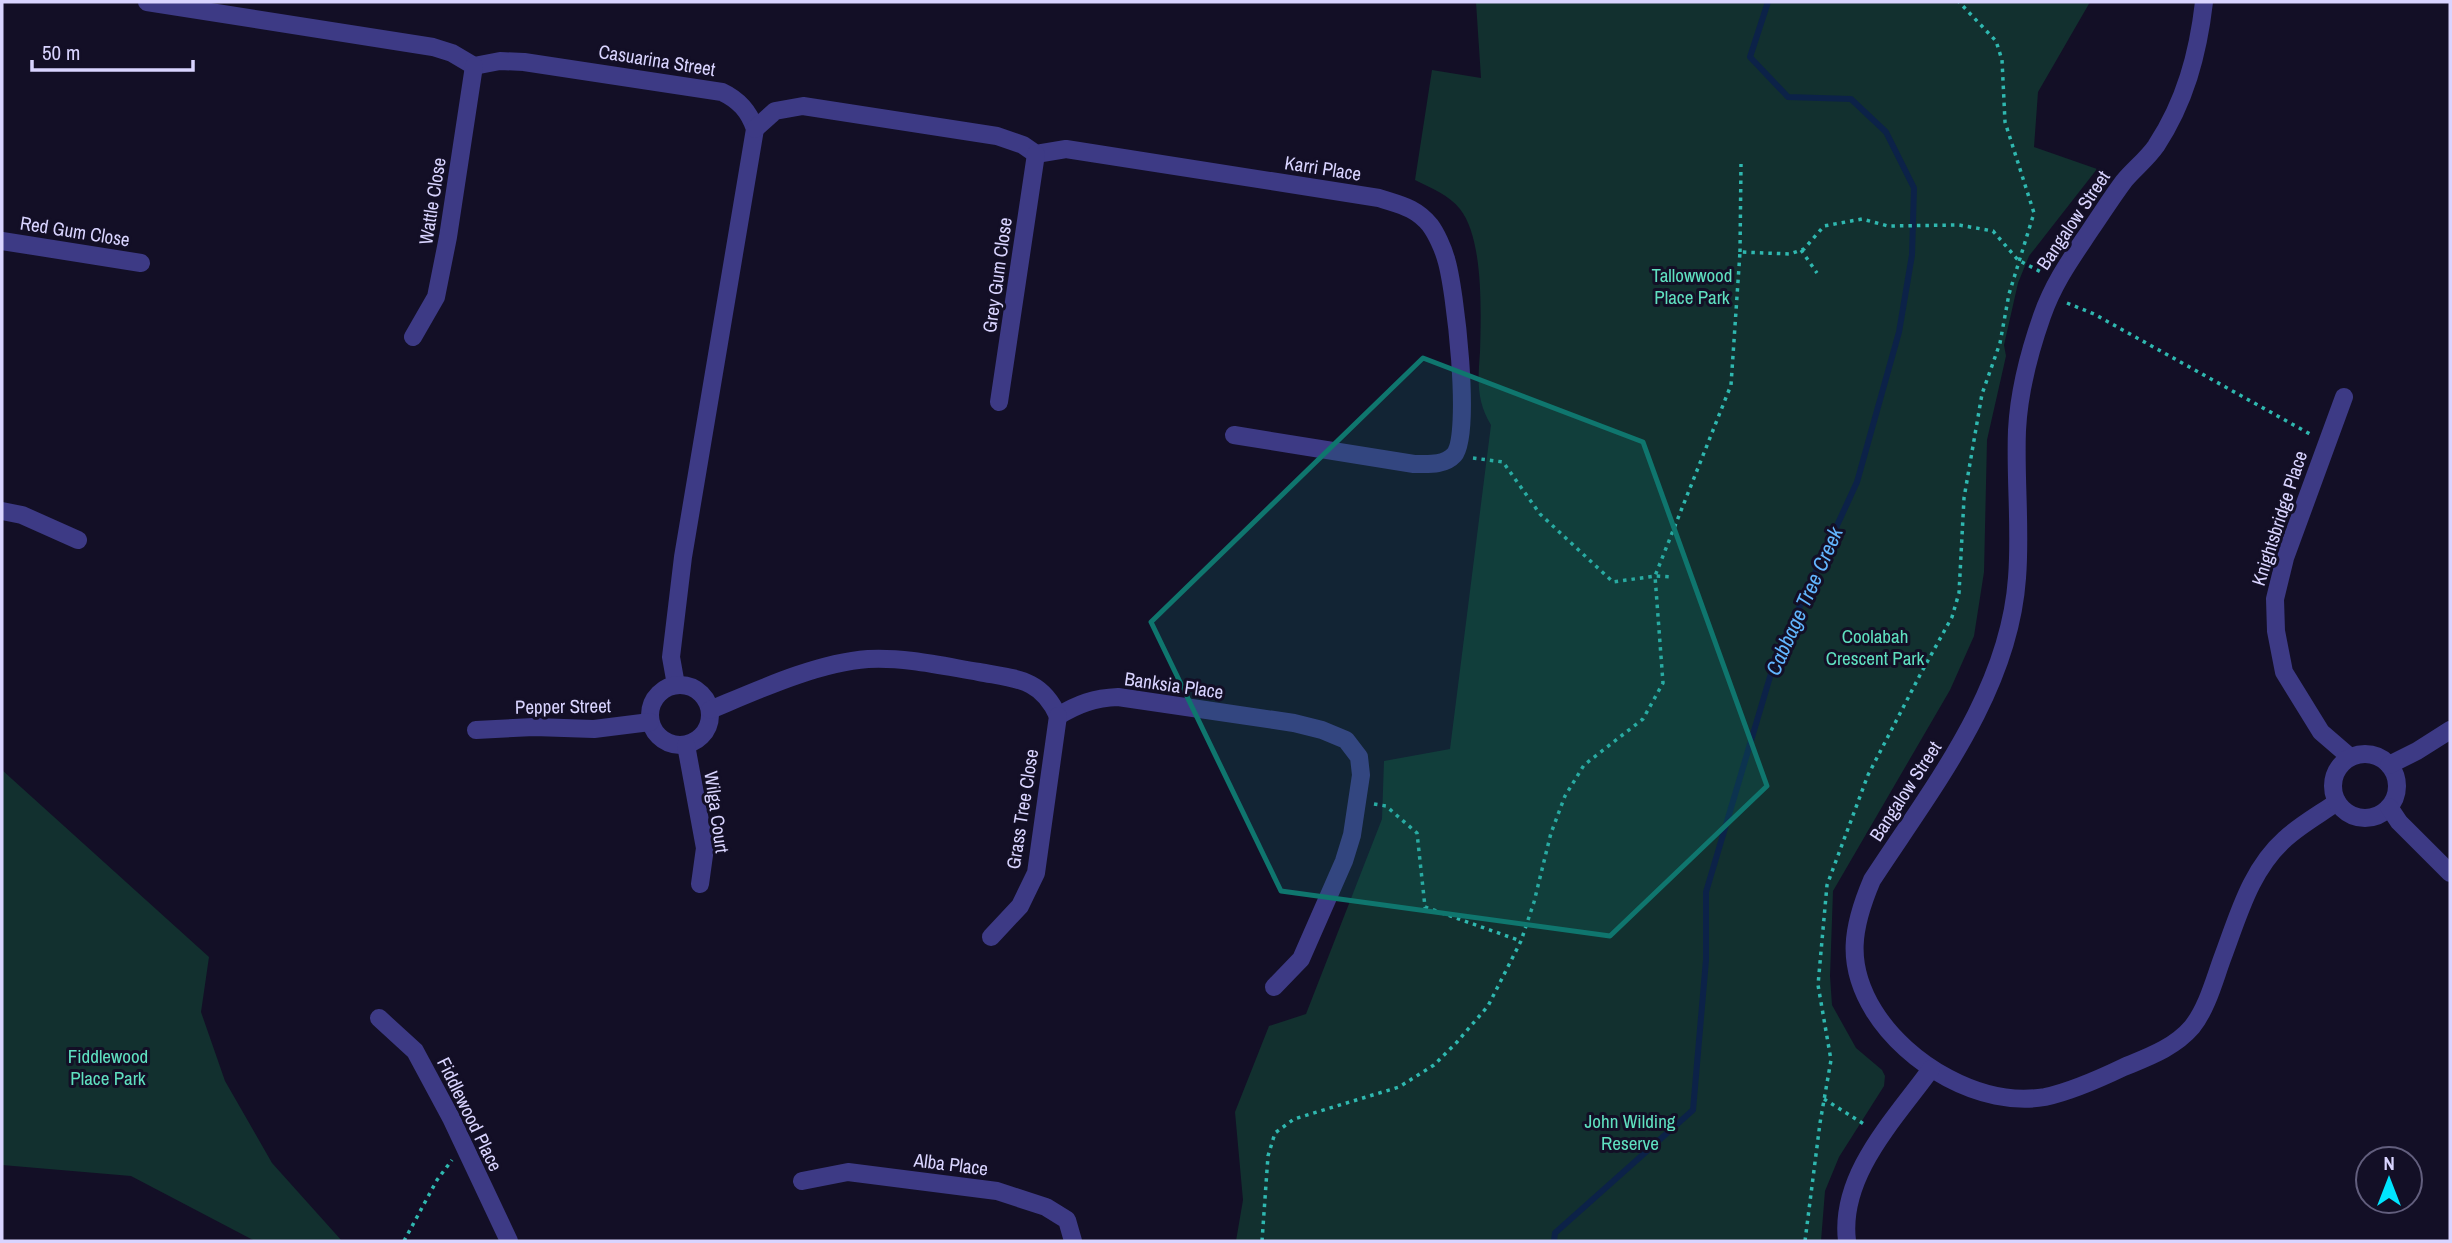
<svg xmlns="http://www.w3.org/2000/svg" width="2452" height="1243" viewBox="0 0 2452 1243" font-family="'Archivo Narrow',sans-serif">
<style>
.green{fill:#12302f}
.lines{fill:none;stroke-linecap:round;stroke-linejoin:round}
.stream{stroke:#0c2248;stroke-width:6}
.path{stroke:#2fb8b0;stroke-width:3.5;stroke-dasharray:3.5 5;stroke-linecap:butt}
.minor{stroke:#3d3a85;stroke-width:18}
.marked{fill:#0f766e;fill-opacity:0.2;stroke:#0f766e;stroke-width:5;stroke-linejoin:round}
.labels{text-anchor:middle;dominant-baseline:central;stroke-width:6;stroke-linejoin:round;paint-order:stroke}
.street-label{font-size:19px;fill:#d9d4ff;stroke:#130f26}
.park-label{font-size:19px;fill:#5fe0c0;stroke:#130f26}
.water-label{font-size:21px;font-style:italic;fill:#62b6ff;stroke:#130f26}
</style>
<rect width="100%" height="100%" fill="#130f26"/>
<g class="green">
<path d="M1476 2H2090L2038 92 2034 147 2097 169 2029 256 2018 283 2004 345 2006 356 1987 440 1984 572 1974 636 1950 690 1833 891 1830 976 1832 1005 1856 1048 1882 1070 1885 1076 1884 1086 1839 1157 1825 1191 1821 1241H1236L1243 1200 1235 1112 1269 1026 1306 1014 1382 819 1384 761 1450 749 1491 425C1476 400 1478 380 1480 352 1481 315 1484 239 1460 209 1449 195 1431 188 1415 180L1432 70 1481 78Z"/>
<path d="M2 770 209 957 201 1012 225 1081 272 1163 342 1241H255L131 1176 2 1165Z"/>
</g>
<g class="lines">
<path class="stream" d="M1554 1241 1555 1233 1693 1110 1706 960V892L1775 660 1857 482 1899 332 1912 255 1914 188 1886 132 1851 99 1788 97 1750 57 1768 2"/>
<g class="path">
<path d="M1801 250 1817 273"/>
<path d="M1740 252 1741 164"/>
<path d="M2067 303 2094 314 2310 434"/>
<path d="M1473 458 1503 462 1540 514 1613 582 1655 576 1672 577"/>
<path d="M1374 804 1386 806 1417 833 1425 907 1521 941"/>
<path d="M1824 1099 1867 1126"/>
<path d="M404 1241 437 1180 452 1160"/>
<path d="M1262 1241 1268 1156 1275 1133 1294 1119 1399 1087 1434 1065 1457 1042 1488 1006 1521 941 1534 902 1551 833 1565 796 1584 765 1643 719 1663 683 1655 576 1731 385 1740 252 1790 254 1804 249 1824 226 1862 219 1888 226 1959 225 1993 231 2018 260 2043 273"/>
<path d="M1805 1241 1820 1123 1831 1060 1818 985 1827 885 1868 775 1920 675 1952 617 1959 593 1964 498 1982 394 2000 343 2009 294 2034 213 2005 122 2002 60 1996 41 1959 2"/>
</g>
<g class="minor">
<path d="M147 2 433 47 452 53 474 66 500 61 524 62 722 92C739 100 749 111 755 129L683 557 671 657 676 685"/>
<path d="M2204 2C2198 54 2185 102 2156 146 2147 159 2134 169 2124 181 2112 197 2102 213 2091 229 2071 259 2054 282 2042 316 2029 353 2019 391 2017 430 2015 479 2021 529 2017 578 2009 692 1932 788 1872 880 1852 927 1845 964 1874 1011 1907 1064 1981 1108 2045 1097 2069 1092 2101 1078 2124 1067 2148 1057 2174 1048 2192 1027 2207 1008 2214 981 2222 959 2238 917 2250 870 2285 839 2300 825 2320 814 2337 802"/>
<path d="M755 129 775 111 803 106 997 136 1023 145 1036 154 1066 149 1379 198C1400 205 1415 207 1430 225 1436 233 1443 248 1446 259 1455 287 1472 435 1454 455 1444 466 1427 464 1414 464L1234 435"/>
<path d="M2 241 141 263"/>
<path d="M413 337 436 297 448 237 474 66"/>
<path d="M2344 397 2285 558 2275 599 2276 631 2284 672 2321 732 2350 757"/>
<path d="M999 402 1036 154"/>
<path d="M2 511 22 515 78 540"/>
<circle cx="680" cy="715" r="30"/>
<path d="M710 710C758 690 816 663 868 659 905 657 943 666 979 672 1016 679 1041 678 1058 716 1078 704 1094 698 1118 697L1294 723 1322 730 1346 740 1359 757 1361 775 1352 835 1344 861 1301 959 1274 987"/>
<path d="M476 730 534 727 594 729 650 722"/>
<path d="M686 745 705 848 700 884"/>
<circle cx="2365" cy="786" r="32"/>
<path d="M2389 765 2417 751 2450 730"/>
<path d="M2389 807 2399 822 2450 873"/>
<path d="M991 937 1020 906 1036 873 1058 716"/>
<path d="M379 1018 415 1051 451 1118 509 1241"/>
<path d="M802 1181 848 1172 997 1191 1046 1207 1067 1220 1073 1241"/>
<path d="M1847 1241C1839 1175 1895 1119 1931 1069"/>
</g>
</g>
<path class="marked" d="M1423 358 1643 442 1767 786 1610 936 1281 891 1151 622Z"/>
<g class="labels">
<g class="street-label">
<text transform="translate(657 60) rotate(9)">Casuarina Street</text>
<text transform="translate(1323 168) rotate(9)">Karri Place</text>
<text transform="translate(432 201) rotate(-81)">Wattle Close</text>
<text transform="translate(2073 220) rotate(-56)">Bangalow Street</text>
<text transform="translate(75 231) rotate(9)">Red Gum Close</text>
<text transform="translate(997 275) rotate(-82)">Grey Gum Close</text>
<text transform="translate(2279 518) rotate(-72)">Knightsbridge Place</text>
<text transform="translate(1174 685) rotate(8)">Banksia Place</text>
<text transform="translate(563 706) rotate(-1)">Pepper Street</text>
<text transform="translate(1905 791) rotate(-57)">Bangalow Street</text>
<text transform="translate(1022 809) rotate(-81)">Grass Tree Close</text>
<text transform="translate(717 812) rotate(82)">Wilga Court</text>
<text transform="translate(470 1114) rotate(64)">Fiddlewood Place</text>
<text transform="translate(951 1164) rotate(7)">Alba Place</text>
</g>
<g class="park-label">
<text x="1692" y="275">Tallowwood<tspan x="1692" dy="22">Place Park</tspan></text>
<text x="1875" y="636">Coolabah<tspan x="1875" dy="22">Crescent Park</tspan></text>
<text x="108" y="1056">Fiddlewood<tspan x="108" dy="22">Place Park</tspan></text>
<text x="1630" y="1121">John Wilding<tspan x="1630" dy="22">Reserve</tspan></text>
</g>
<g class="water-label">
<text transform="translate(1804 601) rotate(-66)">Cabbage Tree Creek</text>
</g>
</g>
<rect width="2452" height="1243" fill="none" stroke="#d9d4ff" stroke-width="7"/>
<g transform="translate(2389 1180)"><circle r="33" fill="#130f26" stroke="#625e7d" stroke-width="2"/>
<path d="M0-5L12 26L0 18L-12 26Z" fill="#00e5ff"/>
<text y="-10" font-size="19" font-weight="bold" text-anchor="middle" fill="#d9d4ff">N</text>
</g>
<path d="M32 60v10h161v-10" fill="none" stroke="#d9d4ff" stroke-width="3.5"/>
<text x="42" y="60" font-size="21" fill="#d9d4ff" stroke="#130f26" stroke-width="5" paint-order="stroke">50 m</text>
</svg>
